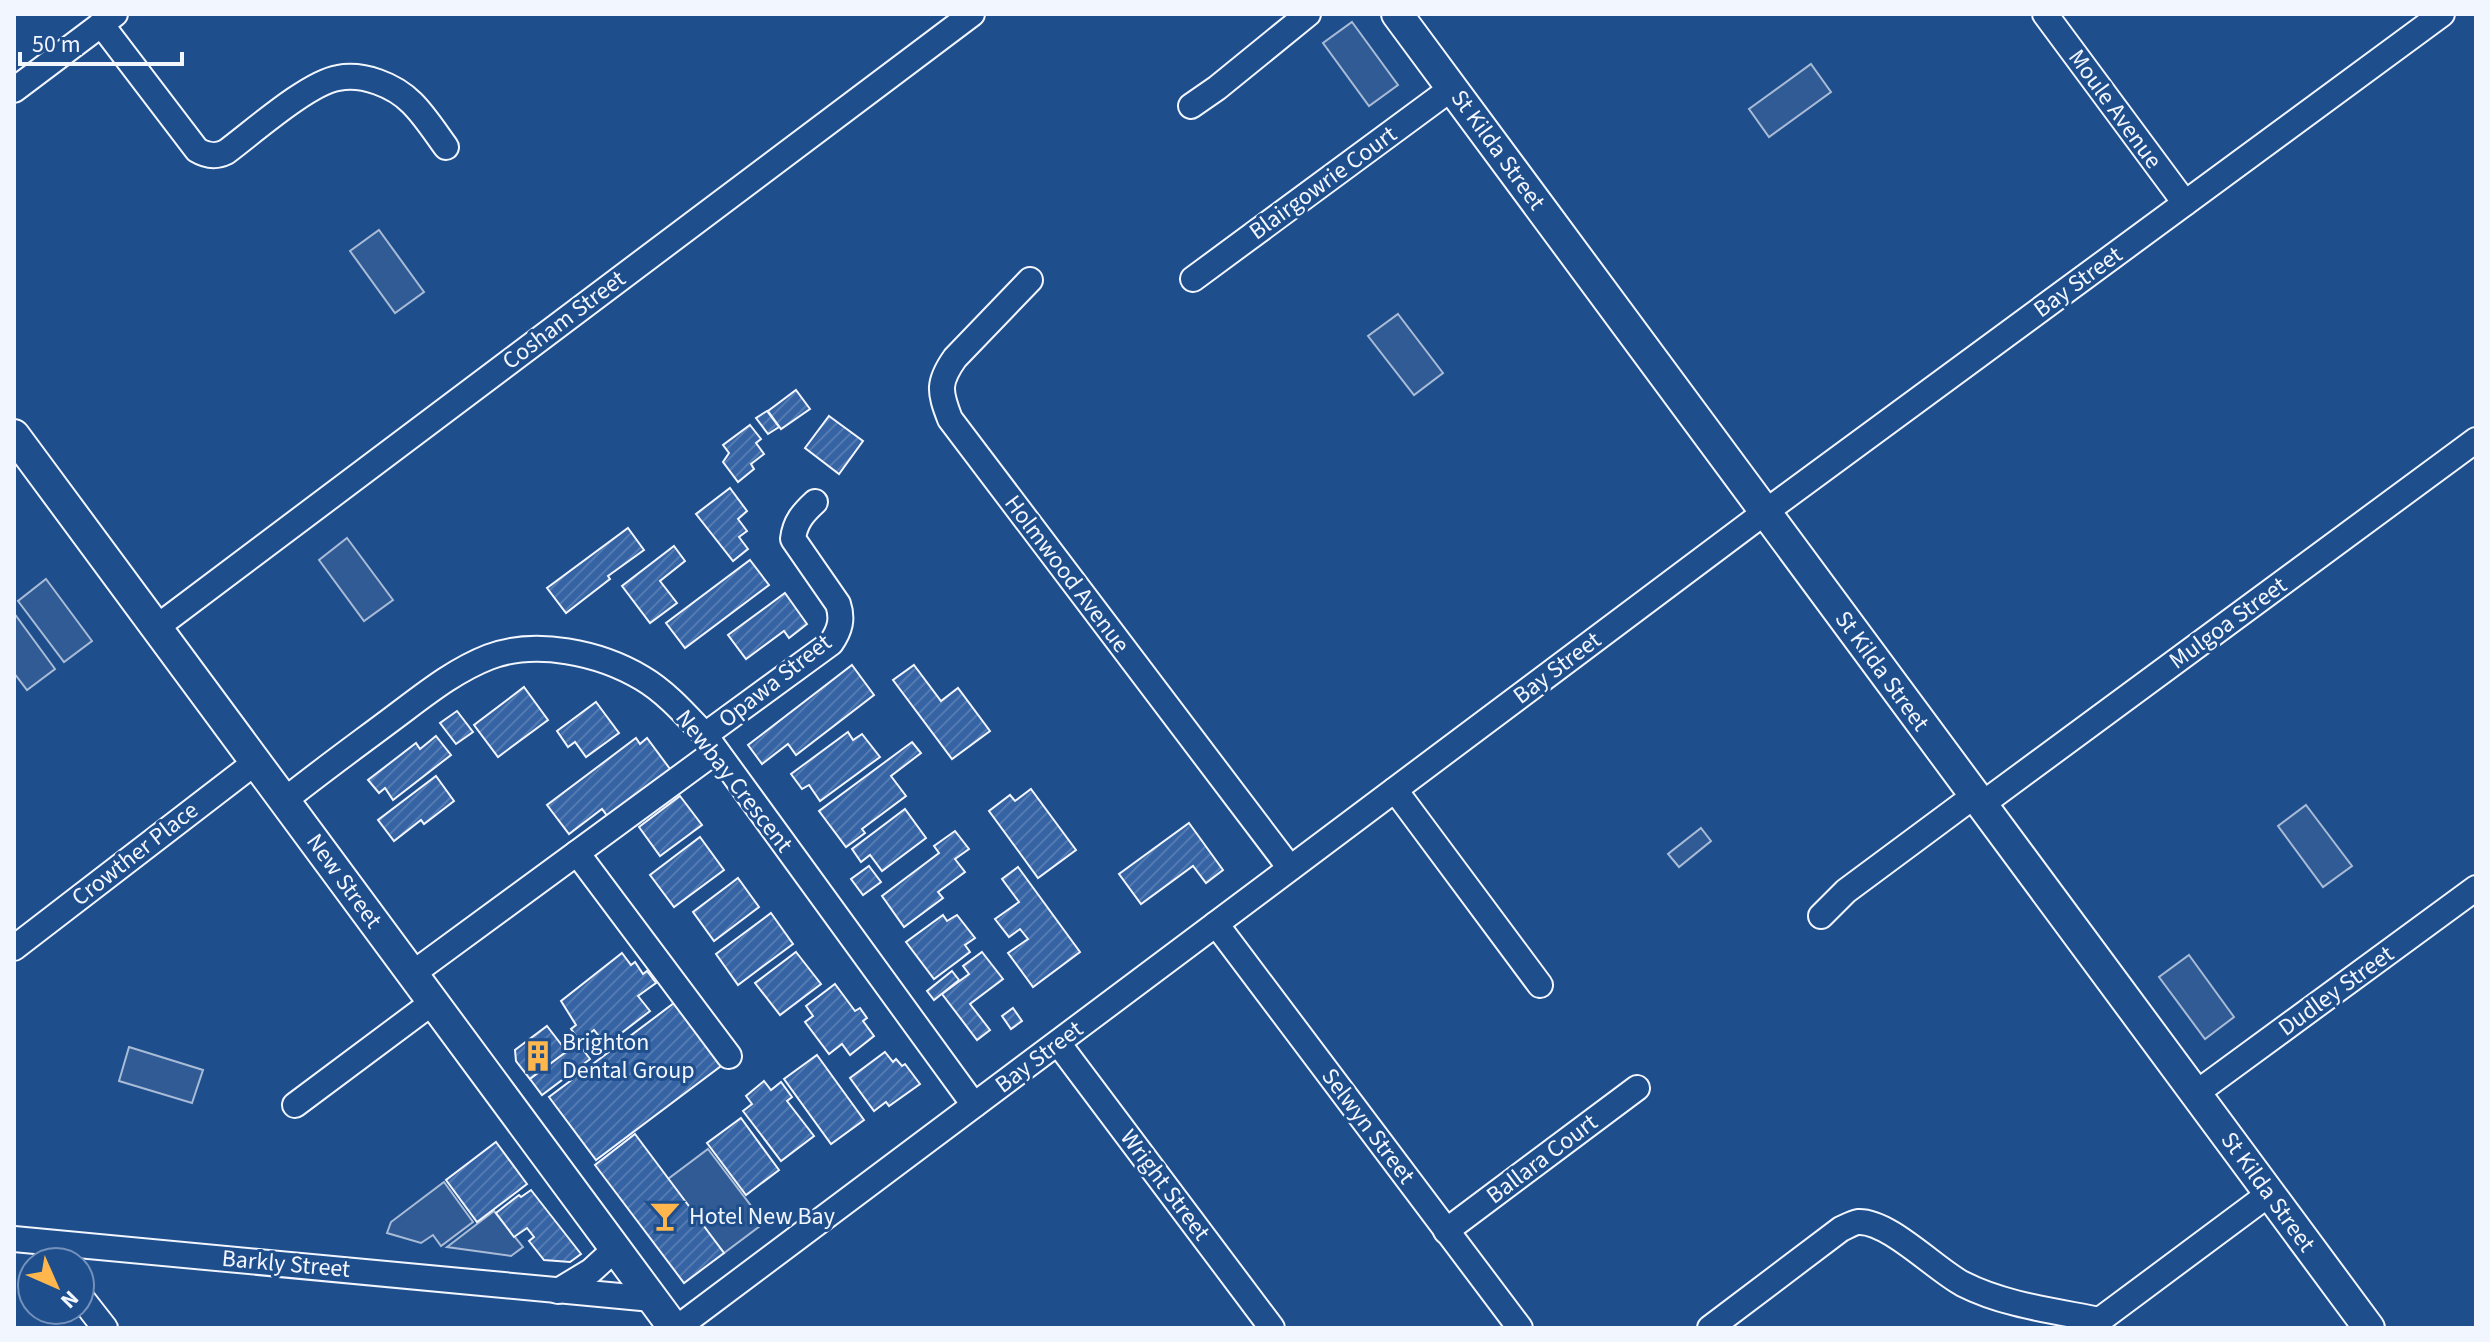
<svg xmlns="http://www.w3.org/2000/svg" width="2490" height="1342" viewBox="0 0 2490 1342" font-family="'Source Sans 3',sans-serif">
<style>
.built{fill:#305b95;stroke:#a8bbd7;stroke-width:2}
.building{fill:url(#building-hatch);stroke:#f2f6ff;stroke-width:2}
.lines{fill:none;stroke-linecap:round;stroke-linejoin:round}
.minor-casing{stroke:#f2f6ff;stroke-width:28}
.major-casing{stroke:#f2f6ff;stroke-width:34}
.minor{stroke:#1f4e8c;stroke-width:24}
.major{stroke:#1f4e8c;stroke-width:30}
.labels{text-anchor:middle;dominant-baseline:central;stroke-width:6;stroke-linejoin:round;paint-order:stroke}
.street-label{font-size:24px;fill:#f2f6ff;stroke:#1f4e8c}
.poi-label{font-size:24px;fill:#f2f6ff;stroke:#1f4e8c;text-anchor:start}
</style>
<defs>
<pattern id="building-hatch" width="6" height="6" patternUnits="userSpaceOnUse" patternTransform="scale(2)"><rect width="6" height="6" fill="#3563a3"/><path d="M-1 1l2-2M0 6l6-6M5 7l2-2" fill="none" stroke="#537ab1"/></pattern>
</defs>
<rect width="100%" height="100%" fill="#1f4e8c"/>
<g class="built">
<path d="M1352 22 1398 85 1369 106 1323 43Z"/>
<path d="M1811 64 1831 92 1769 137 1749 109Z"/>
<path d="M379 230 424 292 395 313 350 251Z"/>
<path d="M1398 314 1443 373 1414 395 1368 336Z"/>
<path d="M347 538 393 600 364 621 319 560Z"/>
<path d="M46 579 92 641 64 662 18 601Z"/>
<path d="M14 613 55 669 27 690 14 673Z"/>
<path d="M2306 805 2352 866 2323 887 2278 826Z"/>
<path d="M1701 828 1711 841 1679 867 1668 854Z"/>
<path d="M2189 955 2234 1017 2205 1039 2159 977Z"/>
<path d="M129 1047 203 1070 192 1103 119 1081Z"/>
<path d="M708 1149 764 1223 724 1253 668 1179Z"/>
<path d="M444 1182 473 1222 441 1246 433 1235 421 1243 387 1233 391 1222Z"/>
<path d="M494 1211 523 1247 511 1256 447 1247Z"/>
</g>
<g class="building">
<path d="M796 390 810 409 781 429 768 411Z"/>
<path d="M767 411 779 427 768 434 756 418Z"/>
<path d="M829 416 863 441 839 474 805 448Z"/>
<path d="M750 425 761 439 756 443 764 454 751 464 754 469 738 482 723 462 729 453 723 445Z"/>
<path d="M730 488 747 511 738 519 747 531 739 537 748 549 733 561 696 514Z"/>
<path d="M628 528 644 550 608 576 610 579 566 613 547 588Z"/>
<path d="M674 546 685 561 660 581 677 603 650 623 622 586Z"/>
<path d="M750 560 769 585 685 648 666 623Z"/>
<path d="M785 593 807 624 789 638 784 631 746 659 728 635Z"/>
<path d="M852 665 874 695 796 755 788 744 762 764 748 745Z"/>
<path d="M914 665 941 701 958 688 990 731 952 759 893 680Z"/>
<path d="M524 687 548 720 498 757 474 725Z"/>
<path d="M596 702 619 733 586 757 575 742 568 747 557 731Z"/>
<path d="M457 711 473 732 456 744 440 723Z"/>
<path d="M848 732 853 740 862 734 880 757 820 801 809 785 802 789 791 774Z"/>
<path d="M436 736 451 755 393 800 385 788 379 793 368 780 416 743 420 749Z"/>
<path d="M636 738 640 744 647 738 673 773 611 821 602 809 569 834 547 805Z"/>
<path d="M912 742 921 753 891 776 906 796 862 829 865 833 846 847 819 811Z"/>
<path d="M436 776 454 801 424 824 421 820 394 841 378 820Z"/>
<path d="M1031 789 1076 850 1038 878 989 811 1010 795 1015 801Z"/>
<path d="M680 796 702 825 660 856 639 827Z"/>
<path d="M905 809 926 838 882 871 870 855 861 862 852 849Z"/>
<path d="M1189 823 1223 870 1206 883 1193 866 1141 904 1119 874Z"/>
<path d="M955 831 969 849 955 859 965 872 938 892 943 898 904 927 882 896 939 853 934 846Z"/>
<path d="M700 837 724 870 674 907 650 875Z"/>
<path d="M869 866 881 882 863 895 851 879Z"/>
<path d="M1018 867 1080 952 1033 987 1008 953 1028 939 1020 929 1009 937 995 919 1019 902 1002 879Z"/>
<path d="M738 878 759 907 714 941 693 912Z"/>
<path d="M771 913 793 944 738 985 716 954Z"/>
<path d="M943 915 947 921 957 915 975 938 965 945 970 952 934 979 906 942Z"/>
<path d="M796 952 821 984 780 1015 755 983Z"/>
<path d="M982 952 1003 979 970 1004 990 1030 977 1040 942 994 969 974 963 966Z"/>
<path d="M622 953 631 965 635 962 643 974 647 971 656 983 638 996 650 1011 606 1045 594 1030 580 1041 571 1029 576 1025 561 1001Z"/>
<path d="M952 971 959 980 934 1000 927 991Z"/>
<path d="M835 984 855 1011 860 1008 867 1018 863 1021 874 1036 850 1055 842 1044 829 1054 805 1022 813 1016 806 1006Z"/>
<path d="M674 1003 721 1066 596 1160 549 1097Z"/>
<path d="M1013 1008 1022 1021 1011 1029 1002 1016Z"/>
<path d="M547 1026 567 1052 530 1079 516 1061 515 1050Z"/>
<path d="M578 1043 590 1059 542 1095 530 1079Z"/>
<path d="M885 1052 893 1062 896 1059 902 1066 905 1064 920 1084 889 1106 886 1102 874 1111 850 1078Z"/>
<path d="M817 1055 864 1120 831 1144 784 1079Z"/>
<path d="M764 1081 771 1090 781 1082 792 1097 787 1101 814 1136 781 1161 743 1111 752 1104 746 1096Z"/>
<path d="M741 1118 779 1170 746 1195 707 1143Z"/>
<path d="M635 1134 724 1253 684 1283 595 1165Z"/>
<path d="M496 1142 527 1184 477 1222 446 1180Z"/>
<path d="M531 1190 581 1254 570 1262 544 1260 529 1241 534 1237 527 1228 514 1237 496 1213 519 1195 521 1197Z"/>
</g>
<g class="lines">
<defs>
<g id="minor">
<path d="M2045 14 2185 203"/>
<path d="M101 24 197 150C207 156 216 157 226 152 253 132 308 83 338 78 363 73 394 85 412 103 425 116 435 132 446 147"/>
<path d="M14 90 115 14"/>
<path d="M1191 106 1217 88 1308 14"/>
<path d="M1193 279 1452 88"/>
<path d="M1030 280 955 358C938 382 939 391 950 419L1290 868"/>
<path d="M157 627 972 14"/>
<path d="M705 735 831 643C840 630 843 619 838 604L793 539C795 522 803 513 815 502"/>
<path d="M1395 790 1540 985"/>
<path d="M285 800C320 772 356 746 392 719 423 696 453 671 489 657 536 639 600 653 642 678 666 692 686 715 705 735L974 1105"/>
<path d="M1981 805 2476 440"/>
<path d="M577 853 729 1056"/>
<path d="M1821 916 1846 891 1974 796"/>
<path d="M1216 924 1520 1328"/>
<path d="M14 948 257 761"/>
<path d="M412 974 716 751"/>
<path d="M1058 1043 1272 1328"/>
<path d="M2195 1094 2476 888"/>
<path d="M295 1105 433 1002"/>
<path d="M1446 1231 1637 1088"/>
<path d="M14 1239 652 1299"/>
<path d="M558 1291 591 1271 615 1249"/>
<path d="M80 1296 105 1328"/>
<path d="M677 1328 1764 513 2442 14"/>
<path d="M1710 1328 1841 1229C1846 1227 1852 1223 1858 1222 1888 1220 1936 1270 1963 1284 2004 1305 2055 1311 2100 1320"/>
<path d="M2089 1328 2269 1194"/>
</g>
<g id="major">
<path d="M1397 14 2369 1328"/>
<path d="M14 435 674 1328"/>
</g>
</defs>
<use href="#minor" class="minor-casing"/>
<use href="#major" class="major-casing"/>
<use href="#minor" class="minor"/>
<use href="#major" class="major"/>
</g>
<defs>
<symbol id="building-bare" viewBox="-9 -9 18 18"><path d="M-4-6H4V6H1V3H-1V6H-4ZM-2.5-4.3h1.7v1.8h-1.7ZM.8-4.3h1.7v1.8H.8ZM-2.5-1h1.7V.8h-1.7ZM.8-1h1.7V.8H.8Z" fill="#ffb74d" stroke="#1f4e8c" stroke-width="2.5" paint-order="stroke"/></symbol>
<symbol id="bar-bare" viewBox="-9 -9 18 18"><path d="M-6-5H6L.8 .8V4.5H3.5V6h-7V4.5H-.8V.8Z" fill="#ffb74d" stroke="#1f4e8c" stroke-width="2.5" paint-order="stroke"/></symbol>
</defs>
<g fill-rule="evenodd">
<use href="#building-bare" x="516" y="1034" width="44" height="44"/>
<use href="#bar-bare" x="643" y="1194" width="44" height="44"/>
</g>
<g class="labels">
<g class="street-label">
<text transform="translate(2115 109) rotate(54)">Moule Avenue</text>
<text transform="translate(1498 150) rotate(54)">St Kilda Street</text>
<text transform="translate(1323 183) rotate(-36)">Blairgowrie Court</text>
<text transform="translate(2078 282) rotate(-36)">Bay Street</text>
<text transform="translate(564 320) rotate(-37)">Cosham Street</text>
<text transform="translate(1067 574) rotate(53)">Holmwood Avenue</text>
<text transform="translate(2228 623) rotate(-36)">Mulgoa Street</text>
<text transform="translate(1557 668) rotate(-37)">Bay Street</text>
<text transform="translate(1882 671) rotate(54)">St Kilda Street</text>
<text transform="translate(775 681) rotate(-38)">Opawa Street</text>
<text transform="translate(734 781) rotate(52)">Newbay Crescent</text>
<text transform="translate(135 854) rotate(-38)">Crowther Place</text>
<text transform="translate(344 881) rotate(54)">New Street</text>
<text transform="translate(2336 991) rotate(-36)">Dudley Street</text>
<text transform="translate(1039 1057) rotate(-37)">Bay Street</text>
<text transform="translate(1368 1126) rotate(53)">Selwyn Street</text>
<text transform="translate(1542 1159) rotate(-37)">Ballara Court</text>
<text transform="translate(1165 1185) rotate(53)">Wright Street</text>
<text transform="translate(2268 1192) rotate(54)">St Kilda Street</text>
<text transform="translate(286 1264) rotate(5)">Barkly Street</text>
</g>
<g class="poi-label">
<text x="562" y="1042">Brighton<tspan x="562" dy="28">Dental Group</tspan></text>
<text x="689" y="1216">Hotel New Bay</text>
</g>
</g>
<rect width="2490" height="1342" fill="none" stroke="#f2f6ff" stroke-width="32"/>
<g transform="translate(56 1286) rotate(135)"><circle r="38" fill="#1f4e8c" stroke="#7391ba" stroke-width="2"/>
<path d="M0-6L14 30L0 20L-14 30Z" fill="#ffb74d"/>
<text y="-12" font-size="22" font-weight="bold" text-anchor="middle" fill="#f2f6ff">N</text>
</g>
<path d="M20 52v12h162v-12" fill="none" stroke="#f2f6ff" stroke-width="4"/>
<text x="32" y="52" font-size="24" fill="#f2f6ff" stroke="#1f4e8c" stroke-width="6" paint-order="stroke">50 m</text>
</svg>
